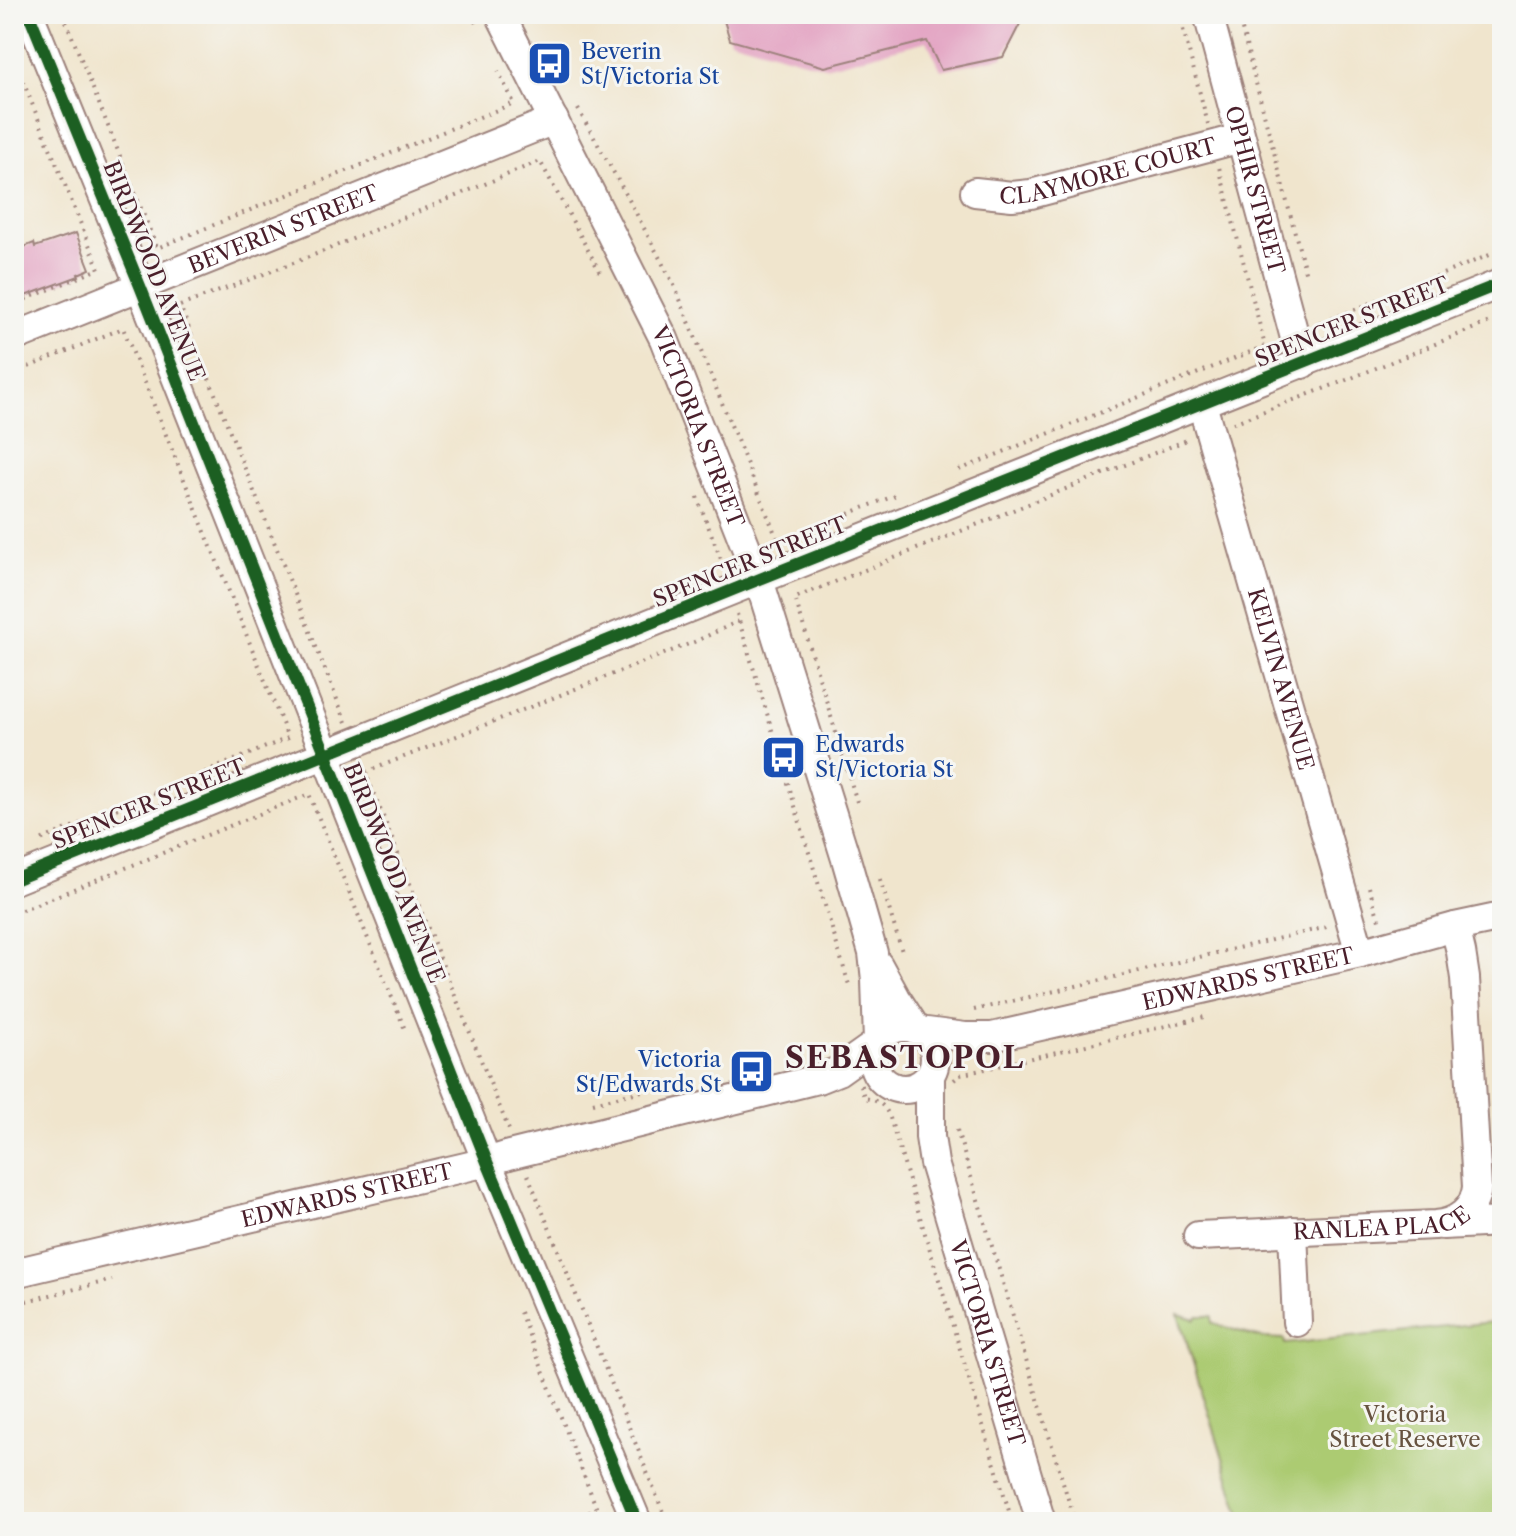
<svg xmlns="http://www.w3.org/2000/svg" width="1516" height="1536" viewBox="0 0 1516 1536" font-family="'Libre Caslon Text',serif">
<style>
.green{fill:#accb72;stroke:#7b754e;stroke-width:2}
.building{fill:#e3a4c3}
.lines{fill:none;stroke-linecap:round;stroke-linejoin:round}
.minor-casing{stroke:#9d827c;stroke-width:32}
.path{stroke:#9d827c;stroke-width:4;stroke-dasharray:2 6;stroke-linecap:butt}
.minor{stroke:#fff;stroke-width:28}
.cycleway-casing{stroke:#f6f6f2;stroke-width:17}
.cycleway{stroke:#1b5e20;stroke-width:12}
.labels{text-anchor:middle;dominant-baseline:central;stroke-width:6;stroke-linejoin:round;paint-order:stroke}
.transit-label{font-size:22px;fill:#164399;stroke:#f6f6f2;text-anchor:start}
.street-label{font-size:22px;fill:#4a1f2b;stroke:#f6f6f2}
.park-label{font-size:22px;fill:#675340;stroke:#f6f6f2}
.district-label{font-size:30px;font-weight:bold;letter-spacing:2px;fill:#4a1f2b;stroke:#f6f6f2}
</style>
<rect width="100%" height="100%" fill="#f6f6f2"/>
<filter id="ink" filterUnits="userSpaceOnUse"><feTurbulence type="fractalNoise" baseFrequency=".0125" numOctaves="2"/><feDisplacementMap in="SourceGraphic" scale="16" xChannelSelector="R" yChannelSelector="G"/><feConvolveMatrix kernelMatrix="1 2 1 2 8 2 1 2 1" color-interpolation-filters="sRGB"/></filter>
<filter id="wash" filterUnits="userSpaceOnUse"><feTurbulence type="fractalNoise" baseFrequency=".006" numOctaves="4" result="noise"/><feDisplacementMap in="SourceGraphic" scale="32" xChannelSelector="R" yChannelSelector="G"/><feGaussianBlur stdDeviation="1.8" result="paint"/><feColorMatrix in="noise" values="0 0 0 0 0 0 0 0 0 0 0 0 0 0 0 0 0 1.4 0 .05"/><feComposite in="paint" operator="in"/></filter>
<g filter="url(#wash)">
<rect width="100%" height="100%" fill="#f0e5cd"/>
<path class="green" d="M1178 1314 1196 1319 1198 1316H1212V1323L1261 1338 1284 1339 1285 1344 1502 1321V1522H1243Z"/>
<g id="blocks">
<g class="building">
<path d="M722 14H1025L1003 57 941 70 927 41 825 67 730 40Z"/>
<path d="M76 233 90 269 78 274 79 276 14 300V251L34 243 35 247Z"/>
</g>
</g>
</g>
<g filter="url(#ink)">
<use href="#blocks" fill-opacity="0" stroke="#9d827c" stroke-width="2"/>
<g class="lines">
<defs>
<g id="minor">
<path d="M29 14 140 286 487 1162 637 1522"/>
<path id="s1" d="M500 14 664 339 759 580 846 859 873 953 876 980 878 1042"/>
<path id="s2" d="M1208 14 1302 364"/>
<path id="s3" d="M975 192 1012 196 1031 194 1241 138"/>
<path id="s4" d="M14 337 554 120"/>
<path id="s5" d="M1202 404 1360 953"/>
<path d="M14 880 740 587 1502 283"/>
<path d="M878 965 896 998 916 1029"/>
<circle cx="904" cy="1058" r="31"/>
<path id="s6" d="M919 1031 965 1037H992L1360 953 1455 927 1502 917"/>
<path id="s7" d="M930 1075V1137L934 1163 1041 1522"/>
<path d="M1443 1225 1502 1222"/>
<path d="M1293 1231 1297 1322"/>
<path id="s8" d="M1198 1236 1435 1225C1457 1223 1475 1210 1477 1187L1465 978 1461 952 1455 927"/>
<path id="s9" d="M14 1273 487 1162 509 1155 818 1079 838 1071 876 1044"/>
</g>
</defs>
<use href="#minor" class="minor-casing"/>
<g class="path">
<path d="M63 14 157 248 514 103 498 71"/>
<path d="M471 14 476 23"/>
<path d="M1179 14 1208 124"/>
<path d="M1238 14 1306 275"/>
<path d="M1502 14V16"/>
<path d="M14 59 99 269 14 304"/>
<path d="M578 109 628 198 675 287 778 541 899 494"/>
<path d="M1318 322 1319 324 1502 250"/>
<path d="M14 373 123 328 288 738 38 841"/>
<path d="M1233 423 1344 381 1502 317"/>
<path d="M959 470 1265 346 1219 167"/>
<path d="M697 497 724 567"/>
<path d="M737 614 849 985"/>
<path d="M346 722 180 306 314 255 540 161 602 276"/>
<path d="M362 764 509 1130"/>
<path d="M366 772 694 642 739 621"/>
<path d="M857 802 795 598 1187 440"/>
<path d="M880 879 903 955"/>
<path d="M1369 887 1380 923"/>
<path d="M14 913 309 794 406 1032"/>
<path d="M974 1010 1327 927"/>
<path d="M954 1080 960 1075 1208 1016"/>
<path d="M861 1085 864 1098C878 1100 885 1105 890 1118L1009 1511"/>
<path d="M593 1103 646 1090"/>
<path d="M957 1130 1075 1522"/>
<path d="M528 1175 667 1522"/>
<path d="M26 1301 112 1280"/>
<path d="M520 1312 602 1522"/>
<path d="M550 1522 597 1510"/>
</g>
<use href="#minor" class="minor"/>
<defs>
<g id="cycleway">
<path d="M29 14 140 286 487 1162 637 1522"/>
<path d="M14 880 740 587 1502 283"/>
</g>
</defs>
<use href="#cycleway" class="cycleway-casing"/>
<use href="#cycleway" class="cycleway"/>
</g>
</g>
<defs>
<symbol id="bus-square" viewBox="-11 -11 22 22"><rect x="-9" y="-9" width="18" height="18" rx="4" fill="#1a4fb4" stroke="#f6f6f2"/><path d="M-5-6H5V4H4V6H2V4H-2V6H-4V4H-5ZM-3.5-4V0h7V-4ZM-3.5 1.2v1.5H-2V1.2ZM2 1.2v1.5H3.5V1.2Z" fill="#fff"/></symbol>
</defs>
<g fill-rule="evenodd">
<use href="#bus-square" x="524" y="38" width="51" height="51"/>
<use href="#bus-square" x="758" y="732" width="51" height="51"/>
<use href="#bus-square" x="726" y="1046" width="51" height="51"/>
</g>
<g class="labels">
<g class="transit-label">
<text x="581" y="51">Beverin<tspan x="581" dy="25">St/Victoria St</tspan></text>
<text x="815" y="744">Edwards<tspan x="815" dy="25">St/Victoria St</tspan></text>
<text x="721" y="1059" text-anchor="end">Victoria<tspan x="721" dy="25">St/Edwards St</tspan></text>
</g>
<g class="street-label">
<text stroke="none"><textPath href="#s3" startOffset="136">CLAYMORE COURT</textPath></text>
<text stroke="none"><textPath href="#s2" startOffset="182">OPHIR STREET</textPath></text>
<text stroke="none"><textPath href="#s4" startOffset="290">BEVERIN STREET</textPath></text>
<text transform="translate(154 271) rotate(68)">BIRDWOOD AVENUE</text>
<text transform="translate(1352 322) rotate(-22)">SPENCER STREET</text>
<text stroke="none"><textPath href="#s1" startOffset="458">VICTORIA STREET</textPath></text>
<text transform="translate(750 562) rotate(-22)">SPENCER STREET</text>
<text stroke="none"><textPath href="#s5" startOffset="286">KELVIN AVENUE</textPath></text>
<text transform="translate(149 804) rotate(-22)">SPENCER STREET</text>
<text transform="translate(394 873) rotate(68)">BIRDWOOD AVENUE</text>
<text stroke="none"><textPath href="#s6" startOffset="336">EDWARDS STREET</textPath></text>
<text stroke="none"><textPath href="#s9" startOffset="342">EDWARDS STREET</textPath></text>
<text stroke="none"><textPath href="#s8" startOffset="184">RANLEA PLACE</textPath></text>
<text stroke="none"><textPath href="#s7" startOffset="276">VICTORIA STREET</textPath></text>
</g>
<g class="park-label">
<text x="1405" y="1414">Victoria<tspan x="1405" dy="25">Street Reserve</tspan></text>
</g>
<g class="district-label">
<text x="905" y="1057">SEBASTOPOL</text>
</g>
</g>
<rect width="1516" height="1536" fill="none" stroke="#f6f6f2" stroke-width="48"/>
</svg>
